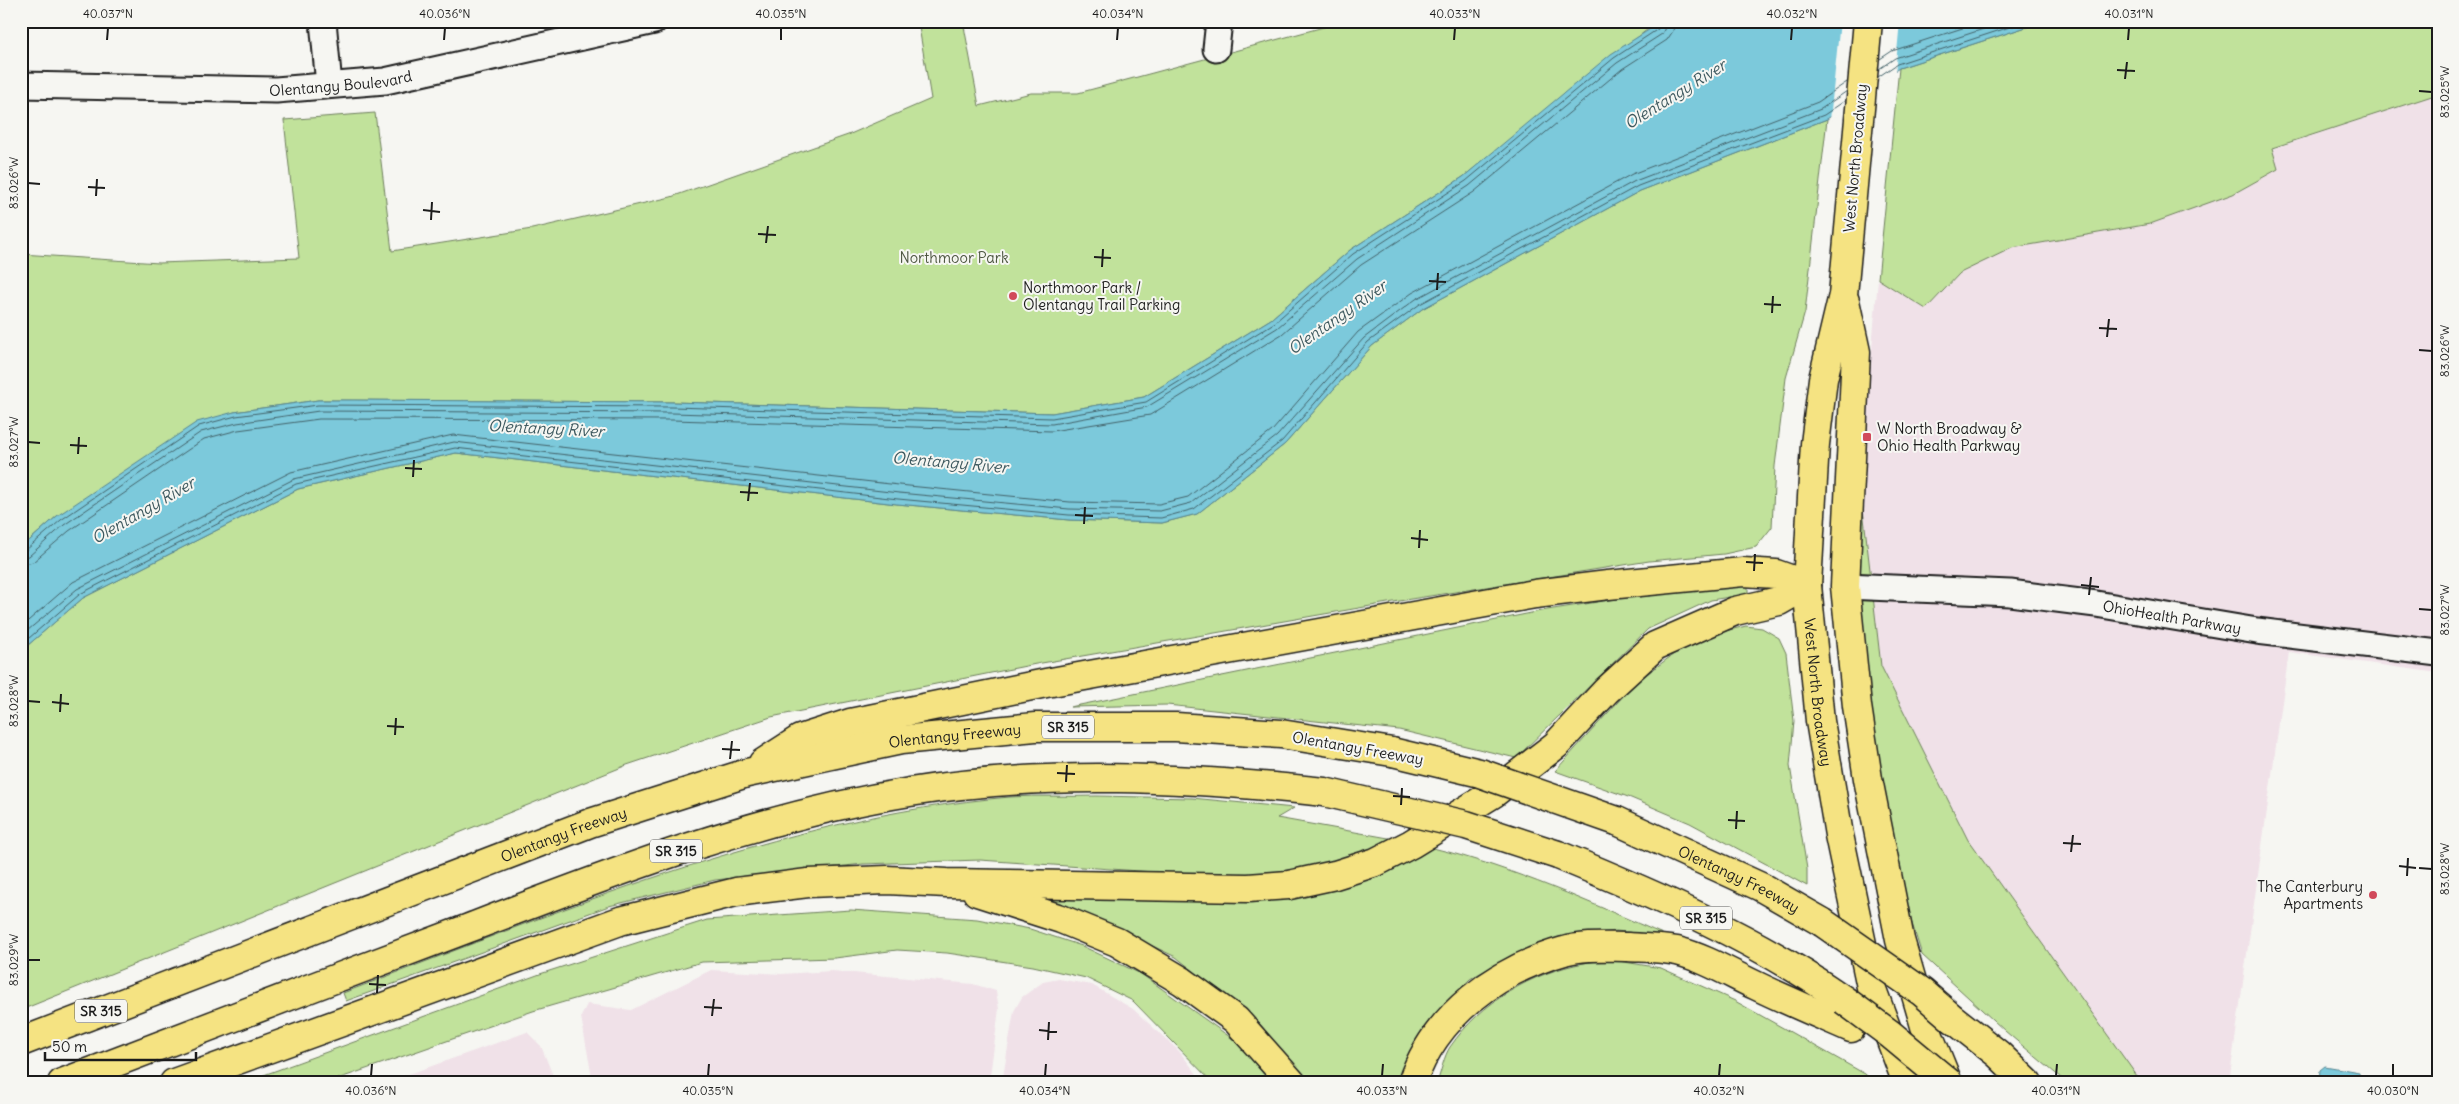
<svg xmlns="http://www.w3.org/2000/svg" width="2459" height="1104" viewBox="0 0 2459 1104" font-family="Delius,sans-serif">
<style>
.built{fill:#f0e1e8}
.green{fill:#c1e29b;stroke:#6e7f5c}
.water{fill:#7cc9db;stroke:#56848f}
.pier{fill:#f6f6f2}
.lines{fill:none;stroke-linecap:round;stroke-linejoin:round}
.shore{stroke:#426168;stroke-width:1}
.minor-casing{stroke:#1c1c1c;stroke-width:29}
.major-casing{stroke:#1c1c1c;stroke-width:31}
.highway-casing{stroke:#1c1c1c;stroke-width:31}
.minor{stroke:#f6f6f2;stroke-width:25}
.major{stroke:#f5e382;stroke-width:28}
.highway{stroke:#f5e382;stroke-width:28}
.highway-bridge-casing{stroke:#1c1c1c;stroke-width:31;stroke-linecap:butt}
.highway-bridge{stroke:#f5e382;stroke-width:28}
.ticks{fill:none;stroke:#1c1c1c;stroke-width:2}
.poi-dot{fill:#d1495b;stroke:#f6f6f2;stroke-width:2}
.labels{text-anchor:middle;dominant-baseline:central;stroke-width:4;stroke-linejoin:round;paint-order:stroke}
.shield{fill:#f6f6f2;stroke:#5d5d5c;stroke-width:1}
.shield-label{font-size:14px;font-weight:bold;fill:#1c1c1c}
.street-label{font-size:15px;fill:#1c1c1c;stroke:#f6f6f2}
.park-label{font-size:15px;fill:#4e5742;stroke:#f6f6f2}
.poi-label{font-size:15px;fill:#1c1c1c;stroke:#f6f6f2;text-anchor:start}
.water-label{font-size:16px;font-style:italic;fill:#3e595f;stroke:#f6f6f2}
.neatline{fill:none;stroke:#1c1c1c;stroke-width:2}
.ticks-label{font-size:12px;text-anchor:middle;fill:#1c1c1c}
</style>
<rect width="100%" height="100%" fill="#f6f6f2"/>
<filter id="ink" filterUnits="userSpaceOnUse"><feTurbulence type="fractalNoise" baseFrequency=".02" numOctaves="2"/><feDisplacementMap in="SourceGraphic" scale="10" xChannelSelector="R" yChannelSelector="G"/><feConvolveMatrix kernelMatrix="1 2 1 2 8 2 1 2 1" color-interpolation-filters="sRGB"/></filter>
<g filter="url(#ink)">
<g class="built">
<path d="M2438 94V673L2289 652 2229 1083H2142L1968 840 1881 666 1860 483 1878 279 1926 309 1960 273 2012 248 2150 224 2233 194 2278 169 2272 149Z"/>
<path d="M711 970 781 974 832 971 973 984 996 991 999 1009 989 1083H593L581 1017 587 1004 631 1010Z"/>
<path d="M1059 979 1092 985 1133 1009 1179 1051 1204 1083H1002L1014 1011 1022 997 1043 982Z"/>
<path d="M527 1032 541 1046 556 1083H384Z"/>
</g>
<g class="green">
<path d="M918 21H963L979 106 1031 93H1078L1346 21H1658L1463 177 1350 250 1271 319 1144 397 1052 413 672 402 318 400 234 412 57 516 21 548V254L159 263 299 258 284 120 375 113 392 251 532 229 671 197 848 135 931 99Z"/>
<path d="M2045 21H2438V94L2272 148 2278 169 2233 194 2150 224 2012 248 1960 273 1926 309 1878 279 1899 68Z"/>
<path d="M1827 119 1805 312 1786 378 1775 466 1772 527 1756 547 1724 554 1649 561 1411 599 1036 664 771 717 627 765 21 1010V651L83 598 298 489 456 453 897 504 1069 520 1162 523 1197 514 1285 444 1372 346 1422 309 1640 191Z"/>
<path d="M1860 483 1881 666 1968 840 2142 1083H2067L2005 1031 1922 955 1903 895 1874 737 1858 595Z"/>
<path d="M1748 586V594L1711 600 1648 629 1516 758 1399 730 1167 705 1070 707 1541 611 1679 589Z"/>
<path d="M1746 626 1762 628 1779 638 1786 653 1794 721 1790 766 1807 869V886L1690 823 1631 798 1555 771 1636 682 1674 654 1717 633Z"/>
<path d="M1097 796 1192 798 1294 808 1277 818 1394 839 1354 856 1298 869 1227 877 980 860 863 864 715 880 609 906 346 1001 343 993C559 912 777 817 1010 797 1038 795 1068 797 1097 796Z"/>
<path d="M1433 848C1514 868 1591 903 1667 936L1616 931 1567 937 1514 954 1470 979 1439 1011 1400 1083H1308L1260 1024 1176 957 1095 919 1039 900V892L1224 902 1289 897 1361 880Z"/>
<path d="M851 910 977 919 1030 929 1082 946 1141 974 1237 1042 1271 1083H1213L1133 1001 1086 978 1033 966 947 953 897 950 835 958 702 962 533 1011 326 1083H242L540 974 707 920Z"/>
<path d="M1618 961 1661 968 1735 1001 1865 1074 1875 1083H1437C1441 1072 1444 1056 1450 1047 1481 1002 1531 973 1584 963 1595 960 1607 962 1618 961Z"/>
</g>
<g class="water">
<path d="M1658 21H2045L1899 68 1827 119 1640 191 1422 309 1372 346 1285 444 1197 514 1162 523 1069 520 897 504 456 453 298 489 83 598 21 651V548L57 516 197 422 234 412 318 400H354L672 402 1052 413 1144 397 1271 319 1350 250 1463 177 1611 54 1655 26Z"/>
<path d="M2325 1066 2359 1072 2360 1083H2319L2320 1070Z"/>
</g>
<path class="pier" d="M1840 21H1900L1895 74 1830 120Z"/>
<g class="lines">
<g class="shore">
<path d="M1880 59 1892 51 1984 21"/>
<path d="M1879 69 1895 58 2008 21"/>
<path d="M1878 77 1897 64 2028 21"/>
<path d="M21 552 26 550 61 520 199 426 236 416 318 405 672 407 1052 418 1146 402 1274 323 1353 254 1466 181 1614 58 1658 29 1662 21"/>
<path d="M21 558 29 556 64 525 201 432 237 423 319 411 672 413 1052 424 1147 407 1277 328 1357 259 1469 186 1617 63 1662 34 1668 21"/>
<path d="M21 565 33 562 69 531 204 439 238 430 319 419 672 420 1052 431 1150 415 1282 334 1361 265 1474 192 1622 69 1667 40 1673 31 1675 21"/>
<path d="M21 627 73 582 291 472 453 435 899 485 1070 502 1159 504 1188 497 1272 431 1358 332 1412 293 1632 174 1818 102 1847 82"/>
<path d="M21 636 77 589 294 479 454 442 899 493 1069 509 1160 511 1191 503 1277 436 1364 338 1416 299 1635 181 1821 109 1847 91"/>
<path d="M21 645 80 594 296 484 455 448 898 499 1069 515 1161 518 1194 509 1282 441 1368 342 1420 304 1638 186 1824 115 1846 100"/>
</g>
<defs>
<g id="minor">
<path d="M323 21 329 85"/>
<path d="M1216 49 1219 21"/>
<path id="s1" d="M21 85 276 90 385 81 654 21"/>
<path id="s2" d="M1845 586 2010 593 2096 604 2257 631 2438 653"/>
</g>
<g id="major">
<path id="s3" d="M1868 21 1843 295 1823 379 1815 444 1807 585 1820 721 1839 835 1871 987 1907 1083"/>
<path d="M1845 301 1856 352 1845 586 1857 706 1868 779 1900 940 1925 1026 1948 1083"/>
</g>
<g id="highway">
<path d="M763 763 800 739 850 723 1046 683 1535 594 1608 585 1743 572 1776 574 1807 585"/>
<path id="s4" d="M1617 821 1761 887 1822 922"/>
<path d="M1558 855C1658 896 1755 938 1844 1000"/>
<path d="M977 892 1061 919 1117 942 1182 981 1236 1020 1292 1083"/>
<path d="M1952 1018 1998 1054 2028 1083"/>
<path id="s5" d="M21 1042 590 823 747 773 901 740 1035 727H1176L1281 734 1392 752"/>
<path d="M62 1083C198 1031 333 979 469 928 614 872 755 817 910 792 1047 770 1187 777 1324 792"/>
<path d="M174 1083 620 921 736 892 808 883 887 880 947 883 1248 888 1289 885 1335 875 1376 862 1411 844 1494 793 1556 745 1606 691 1655 646 1735 611 1779 601 1807 585"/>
<path d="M1412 1083C1435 1015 1497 970 1564 951 1583 945 1608 947 1628 947 1644 948 1661 948 1677 951 1705 958 1731 974 1757 986 1788 1001 1819 1014 1851 1028"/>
</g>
</defs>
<use href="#minor" class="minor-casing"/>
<use href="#major" class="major-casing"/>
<use href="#highway" class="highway-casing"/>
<use href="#minor" class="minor"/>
<use href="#major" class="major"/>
<use href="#highway" class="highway"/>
<defs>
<g id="highway-bridge">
<path d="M1392 752 1480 773 1617 821"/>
<path d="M1324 792 1466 825 1558 855"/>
<path d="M1822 922 1922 992 1952 1018"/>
<path d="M1844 1000 1890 1034 1949 1083"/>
</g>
</defs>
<use href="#highway-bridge" class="highway-bridge-casing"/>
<use href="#highway-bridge" class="highway-bridge"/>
</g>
</g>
<path class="ticks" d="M107 40 108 28M444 40 445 28M781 40V28M1117 40 1118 28M1454 40 1455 28M1791 40 1792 28M2128 40 2129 28M2117 70 2135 71M2125 79 2127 62M2419 91 2432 92M28 183 40 184M88 187 105 188M96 196 97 179M423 210 440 212M431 220 432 202M758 234 776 235M766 243 768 226M1094 257 1111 258M1102 267 1103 249M1429 281 1446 282M1437 290 1438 273M1764 304 1781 305M1772 313 1773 296M2099 328 2117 329M2107 337 2109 319M2419 350 2432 351M28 442 40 443M70 445 87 446M78 454 79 437M405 468 422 469M413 477 414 460M740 492 758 493M748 501 750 483M1075 515 1093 516M1084 524 1085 507M1411 538 1428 540M1419 548 1420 530M1746 562 1763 563M1754 571 1755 554M2081 585 2099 587M2089 595 2091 577M2419 609 2432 610M28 701 40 702M52 702 69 704M60 712 61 694M387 726 404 727M395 735 396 718M722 749 740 750M730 759 732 741M1057 773 1075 774M1066 782 1067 765M1393 796 1410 797M1401 805 1402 788M1728 820 1745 821M1736 829 1737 811M2063 843 2081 844M2071 852 2073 835M2399 866 2416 868M2419 868 2432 869M2407 876 2408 858M28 960H40M369 984 386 985M377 993 378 975M704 1007 722 1008M712 1016 714 999M1039 1030 1057 1032M1048 1040 1049 1022M371 1076 372 1064M708 1076 709 1064M1045 1076 1046 1064M1382 1076 1383 1064M1719 1076 1720 1064M2056 1076 2057 1064M2393 1076V1064"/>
<g class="poi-dot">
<circle cx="1013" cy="296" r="5"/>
<rect x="1862" y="432" width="10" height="10" rx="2.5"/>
<circle cx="2373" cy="895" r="5"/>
</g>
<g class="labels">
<g class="shield">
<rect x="1042" y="715.5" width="52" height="23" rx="4"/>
<rect x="650" y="839.5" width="52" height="23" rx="4"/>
<rect x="1680" y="906.5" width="52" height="23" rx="4"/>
<rect x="75" y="999.5" width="52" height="23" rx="4"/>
</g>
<g class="shield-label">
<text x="1068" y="727">SR 315</text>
<text x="676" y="851">SR 315</text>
<text x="1706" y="918">SR 315</text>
<text x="101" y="1011">SR 315</text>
</g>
<g class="street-label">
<text stroke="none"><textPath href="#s1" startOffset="320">Olentangy Boulevard</textPath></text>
<text transform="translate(1855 158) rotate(-85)">West North Broadway</text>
<text stroke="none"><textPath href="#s2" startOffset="329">OhioHealth Parkway</textPath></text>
<text stroke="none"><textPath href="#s3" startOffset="676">West North Broadway</textPath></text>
<text stroke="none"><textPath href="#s5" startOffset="986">Olentangy Freeway</textPath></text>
<text transform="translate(1358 748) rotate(10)">Olentangy Freeway</text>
<text stroke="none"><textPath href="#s5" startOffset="581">Olentangy Freeway</textPath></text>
<text stroke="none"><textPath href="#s4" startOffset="135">Olentangy Freeway</textPath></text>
</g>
<g class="park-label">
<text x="954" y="257">Northmoor Park</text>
</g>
<g class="poi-label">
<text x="1023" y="287">Northmoor Park /<tspan x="1023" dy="17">Olentangy Trail Parking</tspan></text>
<text x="1877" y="428">W North Broadway &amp;<tspan x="1877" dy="17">Ohio Health Parkway</tspan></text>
<text x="2363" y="886" text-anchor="end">The Canterbury<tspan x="2363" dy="17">Apartments</tspan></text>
</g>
<g class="water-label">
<text transform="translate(1675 94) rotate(-32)">Olentangy River</text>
<text transform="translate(1337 317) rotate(-35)">Olentangy River</text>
<text transform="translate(546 428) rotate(3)">Olentangy River</text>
<text transform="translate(950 462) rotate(5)">Olentangy River</text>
<text transform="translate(143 510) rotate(-30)">Olentangy River</text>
</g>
</g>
<rect width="2459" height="1104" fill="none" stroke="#f6f6f2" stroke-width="55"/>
<path d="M45 1052v8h151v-8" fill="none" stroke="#1c1c1c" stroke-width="2.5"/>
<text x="52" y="1052" font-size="15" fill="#1c1c1c" stroke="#f6f6f2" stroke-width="4" paint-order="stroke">50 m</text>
<rect x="28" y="28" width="2404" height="1048" class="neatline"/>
<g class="ticks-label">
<text x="108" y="18">40.037°N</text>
<text x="445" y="18">40.036°N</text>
<text x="781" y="18">40.035°N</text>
<text x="1118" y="18">40.034°N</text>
<text x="1455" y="18">40.033°N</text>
<text x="1792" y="18">40.032°N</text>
<text x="2129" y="18">40.031°N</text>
<text transform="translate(2445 92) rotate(-90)" y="4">83.025°W</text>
<text transform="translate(14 183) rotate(-90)" y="4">83.026°W</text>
<text transform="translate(2445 351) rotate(-90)" y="4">83.026°W</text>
<text transform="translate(14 442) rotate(-90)" y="4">83.027°W</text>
<text transform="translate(2445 610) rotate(-90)" y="4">83.027°W</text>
<text transform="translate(14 701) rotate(-90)" y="4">83.028°W</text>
<text transform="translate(2445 869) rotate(-90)" y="4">83.028°W</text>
<text transform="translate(14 960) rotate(-90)" y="4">83.029°W</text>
<text x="371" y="1095">40.036°N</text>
<text x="708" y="1095">40.035°N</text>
<text x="1045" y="1095">40.034°N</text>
<text x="1382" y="1095">40.033°N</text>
<text x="1719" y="1095">40.032°N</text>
<text x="2056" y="1095">40.031°N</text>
<text x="2393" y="1095">40.030°N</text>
</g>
</svg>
